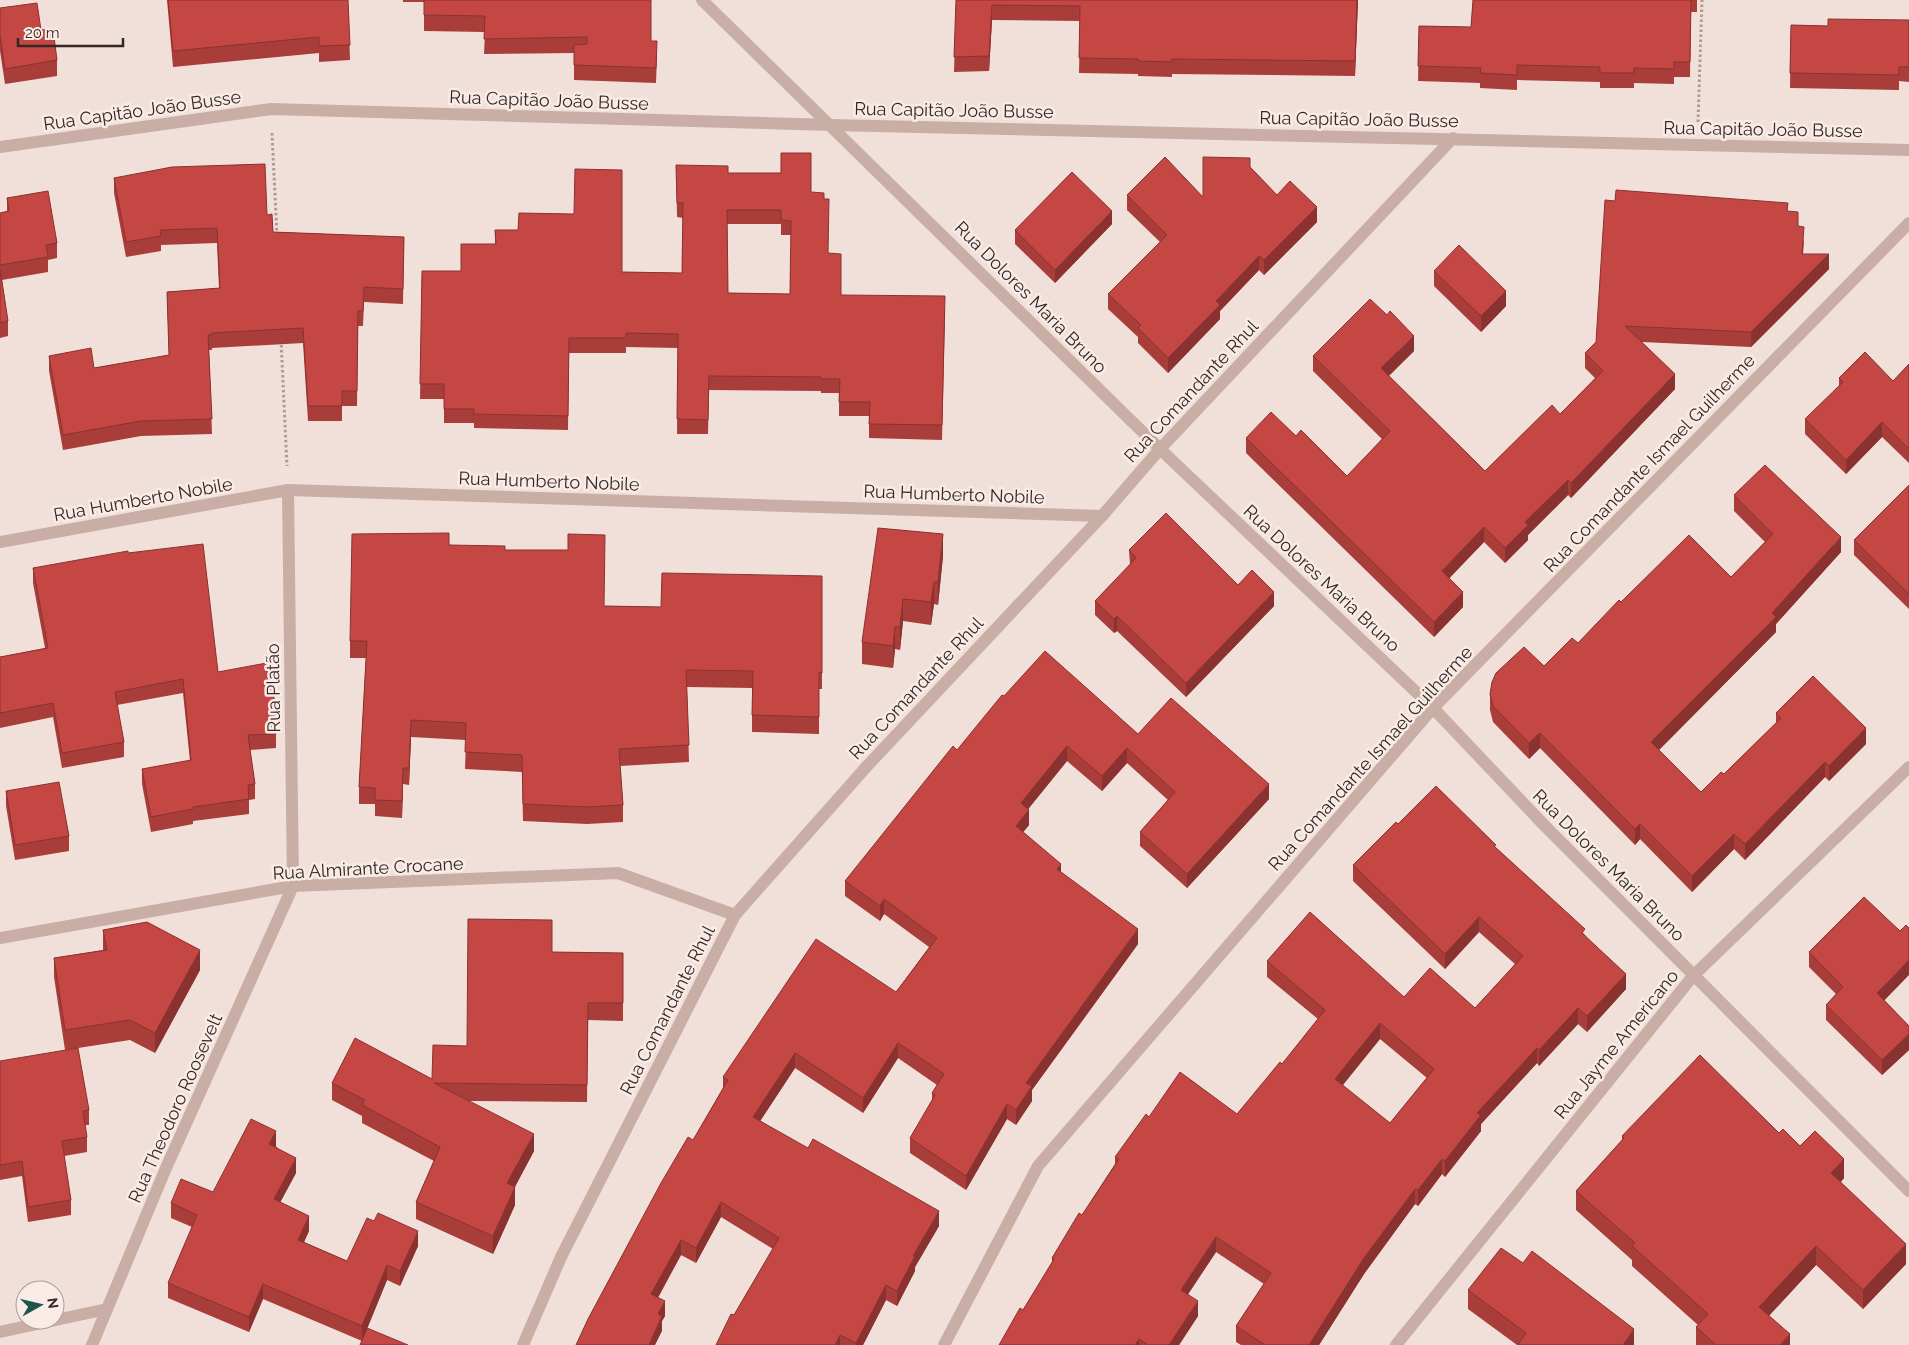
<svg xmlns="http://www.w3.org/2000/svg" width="1909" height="1345" viewBox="0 0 1909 1345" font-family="Raleway,sans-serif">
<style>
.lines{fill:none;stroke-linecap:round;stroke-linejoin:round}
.path{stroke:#b49790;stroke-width:3;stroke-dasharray:2.5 2.5;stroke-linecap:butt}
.minor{stroke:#c8aea5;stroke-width:12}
.wall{fill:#a93d3a;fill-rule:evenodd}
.shaded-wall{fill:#893230}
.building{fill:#c44744;stroke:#893230;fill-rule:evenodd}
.labels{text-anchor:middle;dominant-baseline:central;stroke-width:5;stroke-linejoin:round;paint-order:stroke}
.street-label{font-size:18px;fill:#342826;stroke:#f9ebe5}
</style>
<rect width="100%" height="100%" fill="#f1e0d9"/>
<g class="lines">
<g class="path">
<path d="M1698 122 1702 0"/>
<path d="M272 133 277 236"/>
<path d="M281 340 287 466"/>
</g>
<g class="minor">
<path d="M702 0 1160 449 1433 708 1544 825 1909 1191"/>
<path d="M0 147 271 109 832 125 1909 150"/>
<path d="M0 542 288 490 1102 516"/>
<path d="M0 938 293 886 618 873 735 915"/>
<path d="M0 1332 107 1309"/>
<path d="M92 1345 166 1168 293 886 288 490"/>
<path d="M523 1345 561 1257 735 915 868 765 1102 516 1160 449 1453 138"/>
<path d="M944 1345 1038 1166 1433 708 1909 223"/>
<path d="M1396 1345 1693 976 1909 767"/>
</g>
</g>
<g class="wall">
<path d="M167 0H348L350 60 319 62V53L173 67Z"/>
<path d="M403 0H651V41L657 56 656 83 574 80V53L484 54 485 32 424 31V2H403Z"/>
<path d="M956 0H1358L1355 76 1172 74V77L1138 76V74L1079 73 1080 21 992 20 989 71 954 72Z"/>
<path d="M1473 0H1697V12H1691L1690 77H1674V84L1634 83V88H1600V82L1517 80V90L1480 88V83L1418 81 1419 26 1471 27Z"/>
<path d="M0 8 41 30 57 60V76L5 84 0 51Z"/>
<path d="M1909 20V82L1899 81V90L1790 88 1791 25 1828 26Z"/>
<path d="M676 165 728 173 811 192 824 199 828 253 841 295 945 311 942 440 869 438V416H839V393H821V391L709 390 708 434H677L678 348 626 347V353H569L568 430 474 428V423H444V399H420L422 271H461L495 244V230L622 272 682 273 683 218 677 217ZM727 224H781V235H791L790 294 728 293Z"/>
<path d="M1250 167 1277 195 1317 222 1264 275 1259 270 1220 311V319L1168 373 1138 343V337L1108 309V294L1160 242 1127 210V195L1203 197Z"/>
<path d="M114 178 267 215 273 232 404 237 403 304 364 302 363 326H358L357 406H342V421H308L303 343 212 348V350H209L212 434 141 436 63 450 49 371V356L94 368 169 355 167 292 219 288 217 243 161 245V251L126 257 114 193Z"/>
<path d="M7 198 57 243V258L48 260V272L2 280 8 321V336L0 338V213L7 211Z"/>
<path d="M1788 211 1798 226 1804 242 1803 254 1829 269 1751 347 1642 342 1675 389 1571 498 1568 495 1528 535V540L1505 563 1484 542 1449 578 1463 607 1434 637 1246 453V438L1296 436 1347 476 1382 439 1313 371V356L1414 351 1389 376 1485 471 1560 414 1595 378 1585 368V353Z"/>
<path d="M1112 224 1055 283 1015 244V230Z"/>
<path d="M1434 271 1506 306 1481 332 1434 286Z"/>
<path d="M1909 364V463L1882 437 1846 474 1805 434V419L1839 386V378L1893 381Z"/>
<path d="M1909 485V609L1854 555V540Z"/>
<path d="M1734 495 1841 552 1776 624V632L1659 750 1701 792 1724 774 1776 723V713L1866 744 1829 781 1825 777 1745 860 1734 849 1692 892 1640 839 1635 845 1540 748 1529 759 1493 722 1490 710V694L1544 666 1578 643 1621 602 1731 577 1765 542 1734 511Z"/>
<path d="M449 545 505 550 604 606 661 607 822 576V689H819V734L752 732V688L687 687 689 762 620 766 623 805V822L587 824 523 821 522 772 465 769 466 740 411 737 409 785 403 784 402 818 375 816V804H359V787L366 658H350V641Z"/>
<path d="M1129 550 1238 585 1274 606 1186 697 1117 631 1114 633 1095 615V601L1130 565Z"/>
<path d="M128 553 218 672 276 734V748L250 750 255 784V799L249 800V814L193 821V824L151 832 142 784V769L190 761 183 693 117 705 124 742V757L62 768 53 717 0 728V657L45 648 33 583V568Z"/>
<path d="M943 556 938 605 934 604 931 625 903 621 900 650 895 649 893 668 862 664V642Z"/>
<path d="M1004 696 1138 734 1269 799 1187 888 1140 846V832L1168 800 1127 763 1102 791 1067 761 1028 809 1029 825 1023 832 1061 872 1138 944 1032 1090V1101L1016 1125 1007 1119 966 1190 910 1153V1138L932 1101V1093L937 1085 898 1058 863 1113 795 1068 760 1121 939 1226 915 1267V1271L897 1306 886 1300 863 1345H716L773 1249 721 1217 696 1263 681 1255 658 1298 665 1316 662 1321V1331L576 1345 723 1088V1077L896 992 929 947 884 914 880 921 845 896V881L957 750Z"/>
<path d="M6 791 69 836V851L15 860 6 806Z"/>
<path d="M1398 824 1496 848 1585 935 1626 989 1587 1032 1578 1024 1539 1066 1537 1063 1481 1124V1131L1445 1177 1442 1174 1418 1206 1415 1204 1364 1274 1319 1345H1241L1236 1342V1326L1264 1284 1216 1252 1188 1294 1198 1316 1179 1345H999L1023 1310 1052 1263V1258L1082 1215 1115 1164V1157L1149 1117 1237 1114 1282 1064 1318 1019 1267 977V961L1404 997 1475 1008 1515 964 1479 932 1445 969 1353 881V865ZM1380 1039 1427 1078 1390 1123 1342 1085Z"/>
<path d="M103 930 200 970 155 1053 130 1040 65 1050 54 977V958L103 950Z"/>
<path d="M552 952 623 953V1021L588 1020 587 1102 469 1101 534 1151 515 1187V1205L493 1254 416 1219V1202L434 1161 362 1123V1116L332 1100V1083L432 1079 467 1046Z"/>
<path d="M1809 952 1884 1000 1909 1026V1050L1882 1075 1826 1020V1005L1836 994 1809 967Z"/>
<path d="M0 1061 89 1110V1125H85L87 1137V1152L64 1156 71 1200V1215L28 1222 22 1176 0 1180Z"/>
<path d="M1779 1133 1800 1146 1844 1178 1840 1183 1906 1264 1863 1309 1816 1265 1769 1316 1790 1345H1696V1327L1698 1325 1632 1266V1260L1576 1210V1191L1622 1140V1136Z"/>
<path d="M276 1146 296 1173 280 1202 309 1231 304 1242 347 1261 418 1246 400 1286 387 1280 362 1341 263 1299 249 1332 168 1298V1283L192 1227 171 1218V1203L213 1192Z"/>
<path d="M1468 1290 1634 1345H1517L1468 1309Z"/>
</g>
<g class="shaded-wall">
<path d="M1357 0H1358L1355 76V61Z"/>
<path d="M992 5V20L989 71V56Z"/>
<path d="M1317 207V222L1264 275V260Z"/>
<path d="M1112 211V224L1055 283V270Z"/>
<path d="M1829 254V269L1751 347V332Z"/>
<path d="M1259 256V270L1220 311V319L1168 373V358L1216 301Z"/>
<path d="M1506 291V306L1481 332V316Z"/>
<path d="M1414 336V351L1381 383V368Z"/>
<path d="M1675 374V389L1571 498V483Z"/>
<path d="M1882 422V437L1846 474V460Z"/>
<path d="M1568 480V495L1528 535V540L1505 563V548L1525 522Z"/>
<path d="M1484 527V542L1442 586V571Z"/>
<path d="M943 534V556L938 605V582Z"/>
<path d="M1841 537V552L1776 624V632L1651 758V742L1772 613Z"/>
<path d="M934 582V604L931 625V602Z"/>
<path d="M1274 592V606L1186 697V683Z"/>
<path d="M1463 592V607L1434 637V622Z"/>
<path d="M903 599V621L900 650V627Z"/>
<path d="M1117 616V631L1114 633V619Z"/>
<path d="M895 627V649L893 668V646Z"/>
<path d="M411 720V737L409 785V768Z"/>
<path d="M1866 728V744L1829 781V766Z"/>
<path d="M1540 733V748L1529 759V743Z"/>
<path d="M1067 746V761L1021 818V803Z"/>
<path d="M1127 748V763L1102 791V776Z"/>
<path d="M1825 762V777L1745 860V844Z"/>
<path d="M403 768V784L402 818V801Z"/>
<path d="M1269 784V799L1187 888V874Z"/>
<path d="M1029 810V825L1016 841V826Z"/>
<path d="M1640 824V839L1635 845V829Z"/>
<path d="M1734 834V849L1692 892V876Z"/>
<path d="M1061 864V879L1057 869Z"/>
<path d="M884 899V914L880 921V906Z"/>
<path d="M1479 917V932L1445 969V954Z"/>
<path d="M1138 929V944L1032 1090V1101L1016 1125V1110L1026 1083Z"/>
<path d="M200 950V970L155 1053V1033Z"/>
<path d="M1909 960V975L1877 1008V993Z"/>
<path d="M1626 974V989L1587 1032V1016Z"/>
<path d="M1578 1008V1024L1539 1066V1050Z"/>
<path d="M1380 1023V1039L1335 1095V1079Z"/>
<path d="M1909 1034V1050L1882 1075V1060Z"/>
<path d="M898 1043V1058L863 1113V1098Z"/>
<path d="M1537 1048V1063L1481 1124V1131L1445 1177V1161L1477 1113Z"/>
<path d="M795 1053V1068L753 1132V1117Z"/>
<path d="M1007 1104V1119L966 1190V1176Z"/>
<path d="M276 1131V1146L269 1159V1144Z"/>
<path d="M534 1134V1151L507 1201V1183Z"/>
<path d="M296 1158V1173L274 1214V1199Z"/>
<path d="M1442 1159V1174L1418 1206V1190Z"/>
<path d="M1844 1159V1178L1831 1193V1173Z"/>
<path d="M515 1187V1205L493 1254V1236Z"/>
<path d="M1415 1189V1204L1364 1274 1319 1345H1309L1364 1258Z"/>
<path d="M721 1202V1217L696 1263V1248Z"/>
<path d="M939 1211V1226L915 1267V1271L897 1306V1291L913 1256Z"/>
<path d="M309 1216V1231L298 1255V1240Z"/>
<path d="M418 1231V1246L400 1286V1271Z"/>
<path d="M1216 1237V1252L1181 1305V1290Z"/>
<path d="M681 1240V1255L651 1309V1294Z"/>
<path d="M1906 1244V1264L1863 1309V1290Z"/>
<path d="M1816 1246V1265L1759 1326V1307Z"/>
<path d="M387 1265V1280L362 1341V1326Z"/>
<path d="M263 1284V1299L249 1332V1317Z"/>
<path d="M886 1285V1300L863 1345H856V1343Z"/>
<path d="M665 1301V1316L662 1321V1331L655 1345H649L658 1314Z"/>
<path d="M1198 1301V1316L1179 1345H1169Z"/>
<path d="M1634 1329V1345H1623Z"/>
<path d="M1790 1334V1345H1780Z"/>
<path d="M840 1335V1345H835Z"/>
<path d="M1139 1339V1345H1135Z"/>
</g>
<g class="building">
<path d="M168 0H348L350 45 319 46V37L173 51Z"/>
<path d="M424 0H651V41H657L656 68 574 65V45L587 44V37L484 39 485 16 424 15Z"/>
<path d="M956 0H1357L1355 61 1172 59V62L1138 61V59L1079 58 1080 6 992 5 989 56 954 57Z"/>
<path d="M1473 0H1691L1690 62H1674V69L1634 68V73H1600V67L1517 65V75L1480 73 1481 68 1418 66 1419 26 1471 27Z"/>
<path d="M37 3 41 30 53 29 57 60 5 69 0 35V8Z"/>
<path d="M1828 19 1909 20V67H1899V75L1790 73 1791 25 1828 26Z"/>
<path d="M781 153H811V192L824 193V199H829L828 253 841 254V295L945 296 942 425 869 424 870 402H839L840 379H821V377L709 376 708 420 677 419 678 334 626 333V338H569L568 416 474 414V409H444V384H420L422 271H461V244H496L495 230H518L519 213 574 214 575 169 622 170V272L682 273 683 203H677L676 165 728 166V173H781ZM727 210H781V220L791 221 790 294 728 293Z"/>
<path d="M1165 157 1203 197V157L1250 158V167L1277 195 1290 181 1317 207 1264 260 1259 256 1216 301 1220 305 1168 358 1138 328 1141 325 1108 294 1167 235 1127 195Z"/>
<path d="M265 164 267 215 272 214 273 232 404 237 403 289 364 287 363 311H358L357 391H342V406H308L303 328 212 333V335H208L212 419 141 421 63 435 49 356 91 348 94 368 169 355 167 292 220 288 217 228 160 230 161 236 126 242 114 178 172 167Z"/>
<path d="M1072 172 1112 211 1055 270 1015 230Z"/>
<path d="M1616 190 1788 203 1787 211 1798 212V226L1804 227 1802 254H1829L1751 332 1625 326 1675 374 1571 483 1568 480 1525 522 1528 525 1505 548 1484 527 1442 571 1463 592 1434 622 1246 438 1271 412 1296 436 1301 430 1347 476 1390 431 1313 356 1370 299 1387 315 1390 311 1414 336 1381 368 1485 471 1552 405 1560 414 1603 371 1585 353 1596 342 1605 200 1615 201Z"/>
<path d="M48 191 57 243 46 245 48 257 0 265V213L9 211 7 198Z"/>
<path d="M1459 245 1506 291 1481 316 1434 271Z"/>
<path d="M0 269 8 321 0 323Z"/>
<path d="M1865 352 1893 381 1909 364V449L1882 422 1846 460 1805 419 1843 382 1839 378Z"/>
<path d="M1765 465 1841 537 1772 613 1776 617 1651 742 1701 792 1721 772 1724 774 1781 718 1776 713 1813 676 1866 728 1829 766 1825 762 1745 844 1734 834 1692 876 1640 824 1635 829 1540 733 1529 743 1493 706 1490 694 1492 682 1496 673 1524 647 1544 666 1572 638 1578 643 1619 600 1621 602 1689 535 1731 577 1773 534 1734 495Z"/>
<path d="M1909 485V594L1854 540Z"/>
<path d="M1166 513 1238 585 1252 570 1274 592 1186 683 1117 616 1114 619 1095 601 1136 558 1129 550Z"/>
<path d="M878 528 943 534 938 582H934L931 602 903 599 900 627H895L893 646 862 642Z"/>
<path d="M449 533V545L505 546V550H568V534L605 535 604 606 661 607 662 573 822 576V673L819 672V717L752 715 753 671 686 670 689 745 619 749 623 805 587 807 523 804 522 755 465 752 466 723 411 720 409 768H403L402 801 375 800V788L359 787 367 641H350L352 534Z"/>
<path d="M203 544 218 672 272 662 276 734 248 735 255 784 248 785 249 799 193 807V809L151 817 142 769 191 760 183 679 115 692 124 742 62 753 53 703 0 713V657L48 648 33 568 128 551V553Z"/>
<path d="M1045 651 1138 734 1171 698 1269 784 1187 874 1140 832 1175 792 1127 748 1102 776 1067 746 1021 803 1029 810 1016 826 1061 864 1057 869 1138 929 1026 1083 1032 1086 1016 1110 1007 1104 966 1176 910 1138 935 1095 932 1093 944 1074 898 1043 863 1098 795 1053 753 1117 808 1148 813 1139 939 1211 913 1256H915L897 1291 886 1285 856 1343 840 1335 835 1345H716L731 1314 734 1315 779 1238 721 1202 696 1248 681 1240 651 1294 665 1301 658 1314 662 1316 649 1345H576L588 1319 661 1183 688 1137 693 1140 728 1080 723 1077 816 939 896 992 937 938 884 899 880 906 845 881 953 746 957 750 1002 695 1004 696Z"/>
<path d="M59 782 69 836 15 845 6 791Z"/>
<path d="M1436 786 1496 845 1494 846 1585 929 1582 933 1626 974 1587 1016 1578 1008 1539 1050 1537 1048 1477 1113 1481 1115 1445 1161 1442 1159 1418 1190 1415 1189 1364 1258 1309 1345H1265L1236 1326 1271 1273 1216 1237 1181 1290 1198 1301 1169 1345H1148L1139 1339 1135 1345H999L1020 1308 1023 1310 1054 1259 1052 1258 1079 1213 1082 1215 1119 1159 1115 1157 1146 1114 1149 1117 1180 1072 1237 1114 1280 1062 1282 1064 1325 1010 1267 961 1310 912 1404 997 1430 968 1475 1008 1523 956 1479 917 1445 954 1353 865 1396 822 1398 824ZM1380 1023 1434 1069 1390 1123 1335 1079Z"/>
<path d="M1864 897 1900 931 1906 925 1909 928V960L1877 993 1909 1026V1034L1882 1060 1826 1005 1843 987 1809 952Z"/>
<path d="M468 919 552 920V952L623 953V1003H588L587 1085 434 1083 534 1134 507 1183 515 1187 493 1236 416 1202 440 1147 362 1105 365 1100 332 1083 355 1038 432 1079 433 1045 467 1046Z"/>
<path d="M147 922 200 950 155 1033 130 1020 65 1030 54 958 107 950 103 930Z"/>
<path d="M78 1048 89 1110 83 1111 87 1137 62 1141 71 1200 28 1207 22 1161 0 1165V1061Z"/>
<path d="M1700 1055 1779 1133 1783 1129 1800 1146 1815 1131 1844 1159 1831 1173 1906 1244 1863 1290 1816 1246 1759 1307 1790 1334 1780 1345H1716L1696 1327 1708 1314 1632 1246 1635 1243 1576 1191 1624 1138 1622 1136Z"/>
<path d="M251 1119 276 1131 269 1144 296 1158 274 1199 309 1216 298 1240 347 1261 367 1218 374 1221 378 1213 418 1231 400 1271 387 1265 362 1326 263 1284 249 1317 168 1283 197 1215 171 1203 181 1179 213 1192Z"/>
<path d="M1501 1248 1523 1263 1532 1251 1634 1329 1623 1345H1518L1526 1333 1468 1290Z"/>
<path d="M367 1328 408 1345H360Z"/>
</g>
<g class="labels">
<g class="street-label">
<text transform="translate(549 100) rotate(2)">Rua Capitão João Busse</text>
<text transform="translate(142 110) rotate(-8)">Rua Capitão João Busse</text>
<text transform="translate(954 110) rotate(1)">Rua Capitão João Busse</text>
<text transform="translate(1359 119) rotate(1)">Rua Capitão João Busse</text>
<text transform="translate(1763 129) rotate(1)">Rua Capitão João Busse</text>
<text transform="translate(1031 297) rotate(45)">Rua Dolores Maria Bruno</text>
<text transform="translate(1191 391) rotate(-47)">Rua Comandante Rhul</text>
<text transform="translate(1649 463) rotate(-46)">Rua Comandante Ismael Guilherme</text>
<text transform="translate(549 481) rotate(2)">Rua Humberto Nobile</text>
<text transform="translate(954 494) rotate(2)">Rua Humberto Nobile</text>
<text transform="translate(143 499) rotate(-10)">Rua Humberto Nobile</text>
<text transform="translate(1322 578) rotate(43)">Rua Dolores Maria Bruno</text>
<text transform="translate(273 688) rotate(-91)">Rua Platão</text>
<text transform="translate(916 688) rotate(-47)">Rua Comandante Rhul</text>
<text transform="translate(1370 758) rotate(-48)">Rua Comandante Ismael Guilherme</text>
<text transform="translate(1609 865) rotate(45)">Rua Dolores Maria Bruno</text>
<text transform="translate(368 868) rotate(-3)">Rua Almirante Crocane</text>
<text transform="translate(667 1010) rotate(-63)">Rua Comandante Rhul</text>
<text transform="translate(1616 1044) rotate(-51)">Rua Jayme Americano</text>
<text transform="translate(175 1108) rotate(-66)">Rua Theodoro Roosevelt</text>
</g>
</g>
<g transform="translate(40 1305) rotate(82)"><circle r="24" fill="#f9ebe5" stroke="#aa9d99"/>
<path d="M0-4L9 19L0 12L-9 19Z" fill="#1d554c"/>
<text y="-8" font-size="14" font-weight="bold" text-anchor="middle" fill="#342826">N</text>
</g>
<path d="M18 38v8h105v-8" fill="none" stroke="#342826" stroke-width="2.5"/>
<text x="25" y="38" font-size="15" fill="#342826" stroke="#f9ebe5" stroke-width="4" paint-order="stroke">20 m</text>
</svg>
